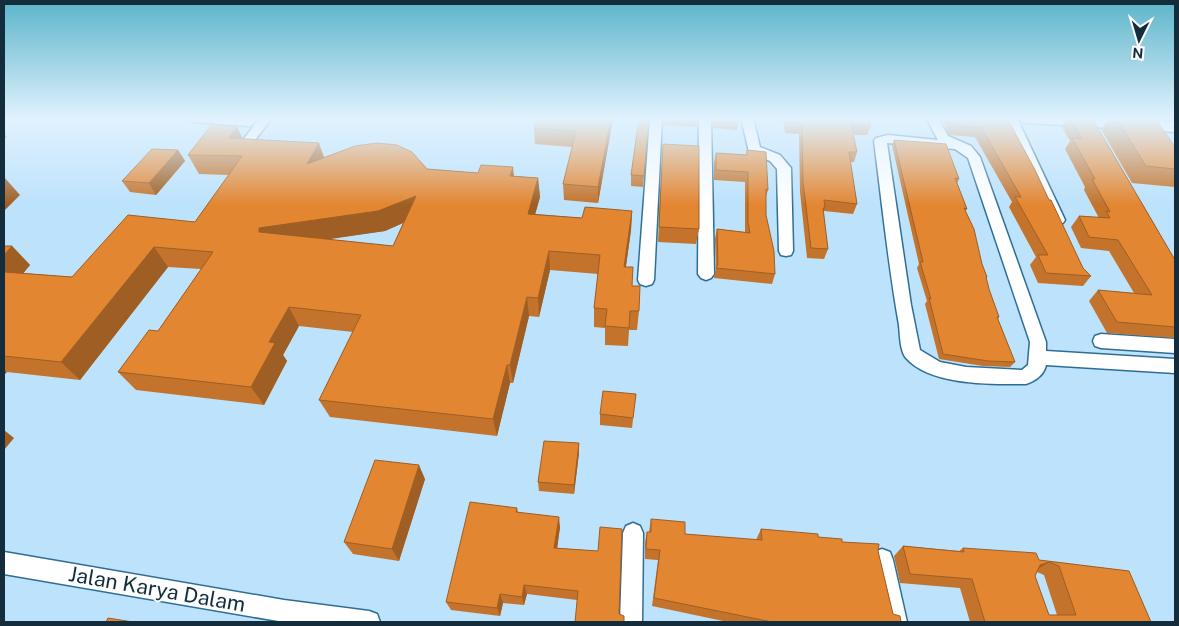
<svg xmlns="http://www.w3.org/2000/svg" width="1179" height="626" viewBox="0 0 1179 626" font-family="'Public Sans',sans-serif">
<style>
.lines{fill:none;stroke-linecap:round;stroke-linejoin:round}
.street-casing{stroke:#2e6e94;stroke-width:3}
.secondary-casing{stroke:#2e6e94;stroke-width:3}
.street{fill:#fff;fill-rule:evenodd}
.secondary{fill:#fff;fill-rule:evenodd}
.wall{fill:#c3732b;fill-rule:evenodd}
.shaded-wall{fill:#9f5e23}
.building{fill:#e38632;stroke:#9f5e23;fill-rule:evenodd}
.labels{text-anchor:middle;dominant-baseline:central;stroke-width:4;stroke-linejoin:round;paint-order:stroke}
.near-street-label{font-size:21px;fill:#132d3d;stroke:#fdfdfd}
</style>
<rect width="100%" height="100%" fill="#bce2fc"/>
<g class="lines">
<defs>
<g id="street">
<path d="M186 118 254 119 256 122 250 126 192 122Z"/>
<path d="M260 118H272L252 144H244L242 141Z"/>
<path d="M650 118H662L654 280 652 284 646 286 640 284 638 280Z"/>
<path d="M699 118H711L714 274 711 278 706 280 701 278 698 274Z"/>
<path d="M741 118H753L760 147 780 155 791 168 793 251 791 255 786 256 781 255 779 251 777 169 770 161 749 152Z"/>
<path d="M926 118H938L948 136 971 146 980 157 1046 342V351L1175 359V373L1046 365C1044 375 1035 381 1026 384 992 384 931 386 906 358 900 351 900 335 899 325 888 264 882 202 874 141L876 138 888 135 938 140ZM887 143 955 149 968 158 1030 342 1028 365 1022 370 966 367 940 362 920 350 911 305Z"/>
<path d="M1005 118H1017L1065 220 1063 223H1053L1051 220Z"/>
<path d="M1101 334 1175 339V353L1101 348 1095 346 1093 341 1095 336Z"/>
<path d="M633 523 640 526 643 533 642 622H620L623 533 626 526Z"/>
<path d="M882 549 890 552 893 560 907 622H885L871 560 874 552Z"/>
<path d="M4 552 284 600 369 611 377 614 380 622H284L4 574Z"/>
</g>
<path id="secondary" d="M1020 118H1106L1175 122V132L1028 123 1022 122Z"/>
</defs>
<use href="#street" class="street-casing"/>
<use href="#secondary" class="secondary-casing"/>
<use href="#street" class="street"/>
<use href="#secondary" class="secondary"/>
</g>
<g class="wall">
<path d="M537 118H613L598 203 564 200 563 184 572 147 535 144 534 128Z"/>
<path d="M649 118 643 187 631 186V175Z"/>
<path d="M663 118H698L697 127 664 125Z"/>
<path d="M713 118H739L737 130 713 128Z"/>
<path d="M783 118H868L871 126 867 135H853L857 152 854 162H850L857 204 853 214 824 211 823 213 828 249 824 259 807 258 800 192 799 134 785 133Z"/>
<path d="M942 118H1007L1083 268 1091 276 1083 286 1038 283 1030 265 1036 257 1009 207 1012 202 975 137 949 135Z"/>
<path d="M1068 118H1092L1175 260V338L1107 333 1089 301 1098 290 1134 293 1109 251 1081 248 1071 227 1079 216 1099 218 1084 190 1085 187 1065 149 1070 141 1062 127Z"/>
<path d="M1110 118H1155L1175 147V187L1132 183 1101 129Z"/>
<path d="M237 127 242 138 324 157 427 169 538 178 540 197 535 214 582 218 632 211 631 230 626 267 632 286 639 311 637 330H629L628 346 605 345V328L594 327V308L598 274 550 270 539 317 529 316 513 383H510L497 436 330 417 319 400 353 332 299 326 283 355 287 361 264 405 136 390 118 372 158 331 201 269 168 267 80 380 7 372 4 375V246H12L30 265 23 273 72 277 195 222 229 175 199 174 188 155ZM403 223 393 246 327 239 385 231Z"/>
<path d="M894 140 959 179 957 183 967 209 965 211 982 264 987 277 986 279 989 289 999 317 998 319 1015 362 1010 367 983 366 939 359 925 304 927 301 917 268 919 264 892 145Z"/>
<path d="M663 144 699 229 696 244 658 242 662 159Z"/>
<path d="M178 150 185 161 156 195 130 192 122 181Z"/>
<path d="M747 150 768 190 766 197V215L775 274 772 284 714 278 716 268 715 239 717 229 745 232V182L714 180V163L716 153 746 155Z"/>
<path d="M636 394 632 428 600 425V414Z"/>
<path d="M579 443V453L574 494 539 491 538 482Z"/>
<path d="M425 479 399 561 353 554 344 542Z"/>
<path d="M517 508 518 512 560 527 557 548 598 551 622 529 577 600 527 594 524 605 503 603 500 616 451 610 446 602Z"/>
<path d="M651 519 685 534 756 540 761 529 818 537 878 551 893 614 901 622H728L652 606 658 560 645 559V542L647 532H649Z"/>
<path d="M903 546 959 551 963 548 1039 560 1129 571 1151 622H970L960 588 900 583 894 556ZM1037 572 1044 575 1057 615H1049L1035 576Z"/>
</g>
<g class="shaded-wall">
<path d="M611 118H613V119L598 203V187Z"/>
<path d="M237 127 246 146 229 138Z"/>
<path d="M4 133 7 137 4 139Z"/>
<path d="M319 143 326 163 307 164Z"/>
<path d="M178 150 185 161 156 195 149 183Z"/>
<path d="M513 167 515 187 510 176Z"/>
<path d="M4 177 20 195 4 211Z"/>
<path d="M538 178 540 197 530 233 528 214Z"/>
<path d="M416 196 421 215 385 231 269 248 259 232V228Z"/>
<path d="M632 211 631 230 623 286 624 267Z"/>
<path d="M12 246 30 265 10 290 4 284V255Z"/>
<path d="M154 247 168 267 80 380 61 362Z"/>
<path d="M549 251 550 270 539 317 538 298Z"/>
<path d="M527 297 529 316 513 383 510 365Z"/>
<path d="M289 307 299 326 283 355 287 361 264 405 251 387 269 342Z"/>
<path d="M507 365 510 383 497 436 493 419Z"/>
<path d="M4 369 7 372 4 375Z"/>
<path d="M4 430 14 438 4 450Z"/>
<path d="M579 443V453L574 494V485Z"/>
<path d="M419 465 425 479 399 561 392 549Z"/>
<path d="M559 517 560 527 556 557 554 548Z"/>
<path d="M1049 562 1035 571 1040 565Z"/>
<path d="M524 585 527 594 524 605 522 597Z"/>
<path d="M500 594 503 603 500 616 497 608Z"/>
</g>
<g class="building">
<path d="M537 118H611L598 187 563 184 576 131 534 128Z"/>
<path d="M639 118H649L644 176 631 175Z"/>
<path d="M787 118H868L871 126 851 124 857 152H849L857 204 824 200 825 208H823L828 249 811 248 803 182 802 124 788 123Z"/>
<path d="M951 118H1007L1035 170 1049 200H1051L1083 268 1091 276 1046 273 1038 255H1048L1015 197H1021L981 127 954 125Z"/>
<path d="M1070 118H1092L1175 260V327L1117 322 1098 290 1152 295 1118 240 1089 237 1079 216 1110 218 1106 211 1110 212 1092 179H1095L1072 138 1082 139Z"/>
<path d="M1116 118H1155L1175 147V169L1146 166Z"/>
<path d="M212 124 237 127 229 138 319 143 307 164 355 146 377 143 397 145 412 152 427 169 478 173 481 165 513 167 510 176 538 178 528 214 582 218 585 207 632 211 624 267H633L632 286H640L639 311H630L629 328 605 326 607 309 594 308 600 255 549 251 538 298 527 297 510 365H507L493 419 319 400 361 315 289 307 269 342 275 343 251 387 118 372 149 330 158 331 213 252 154 247 61 362 4 356V272L72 277 128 215 195 222 242 156 188 155ZM416 196 393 246 259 232V228L378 211Z"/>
<path d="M894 140 946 144 959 179 955 178 967 209 964 208 974 229 982 264 987 277H986L989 289 999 317H997L1015 362 988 361 943 354 929 298 931 299 920 262H923Z"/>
<path d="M663 144 699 146V229L659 227Z"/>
<path d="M152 149 178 150 149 183 122 181Z"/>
<path d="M747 150 766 152 768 190 766 189V215L774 251 775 274 716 268 718 264 717 229 750 233 748 222V172L716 170V153L747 155Z"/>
<path d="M4 246H12L4 255Z"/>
<path d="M603 391 636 394 633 418 600 414Z"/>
<path d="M544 441 579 443 574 485 538 482Z"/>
<path d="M375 460 419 465 392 549 344 542Z"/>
<path d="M470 502 517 508 516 512 559 517 554 548 598 551 600 527 622 529 619 614 624 616V622H575L578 591 524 585 522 597 500 594 497 608 446 602Z"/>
<path d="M651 519 685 522V534L762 540 761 529 818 534V537L842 539V542L879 544 878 551 893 614 900 616 901 622H772L654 598 660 550 646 549 647 532H651Z"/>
<path d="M903 546 964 552 963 548 1036 553 1039 560 1129 571 1151 622H985L972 579 910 574ZM1049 562 1059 566 1076 615H1049L1035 576 1040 565Z"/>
<path d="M108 618 133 622H106Z"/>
</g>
<linearGradient id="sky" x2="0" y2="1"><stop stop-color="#5bb4c9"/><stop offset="0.58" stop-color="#e1f2fe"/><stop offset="1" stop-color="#e1f2fe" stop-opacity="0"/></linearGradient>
<rect width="1179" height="205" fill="url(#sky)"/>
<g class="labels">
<g class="near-street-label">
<text transform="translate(157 589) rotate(10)">Jalan Karya Dalam</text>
</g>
</g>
<rect width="1179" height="626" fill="none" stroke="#132d3d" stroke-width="10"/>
<g transform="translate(1139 40) rotate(185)" stroke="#fdfdfd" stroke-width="4" paint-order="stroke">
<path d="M0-4L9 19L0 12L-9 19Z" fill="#132d3d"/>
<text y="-8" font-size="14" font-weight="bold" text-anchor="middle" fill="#132d3d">N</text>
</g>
</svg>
